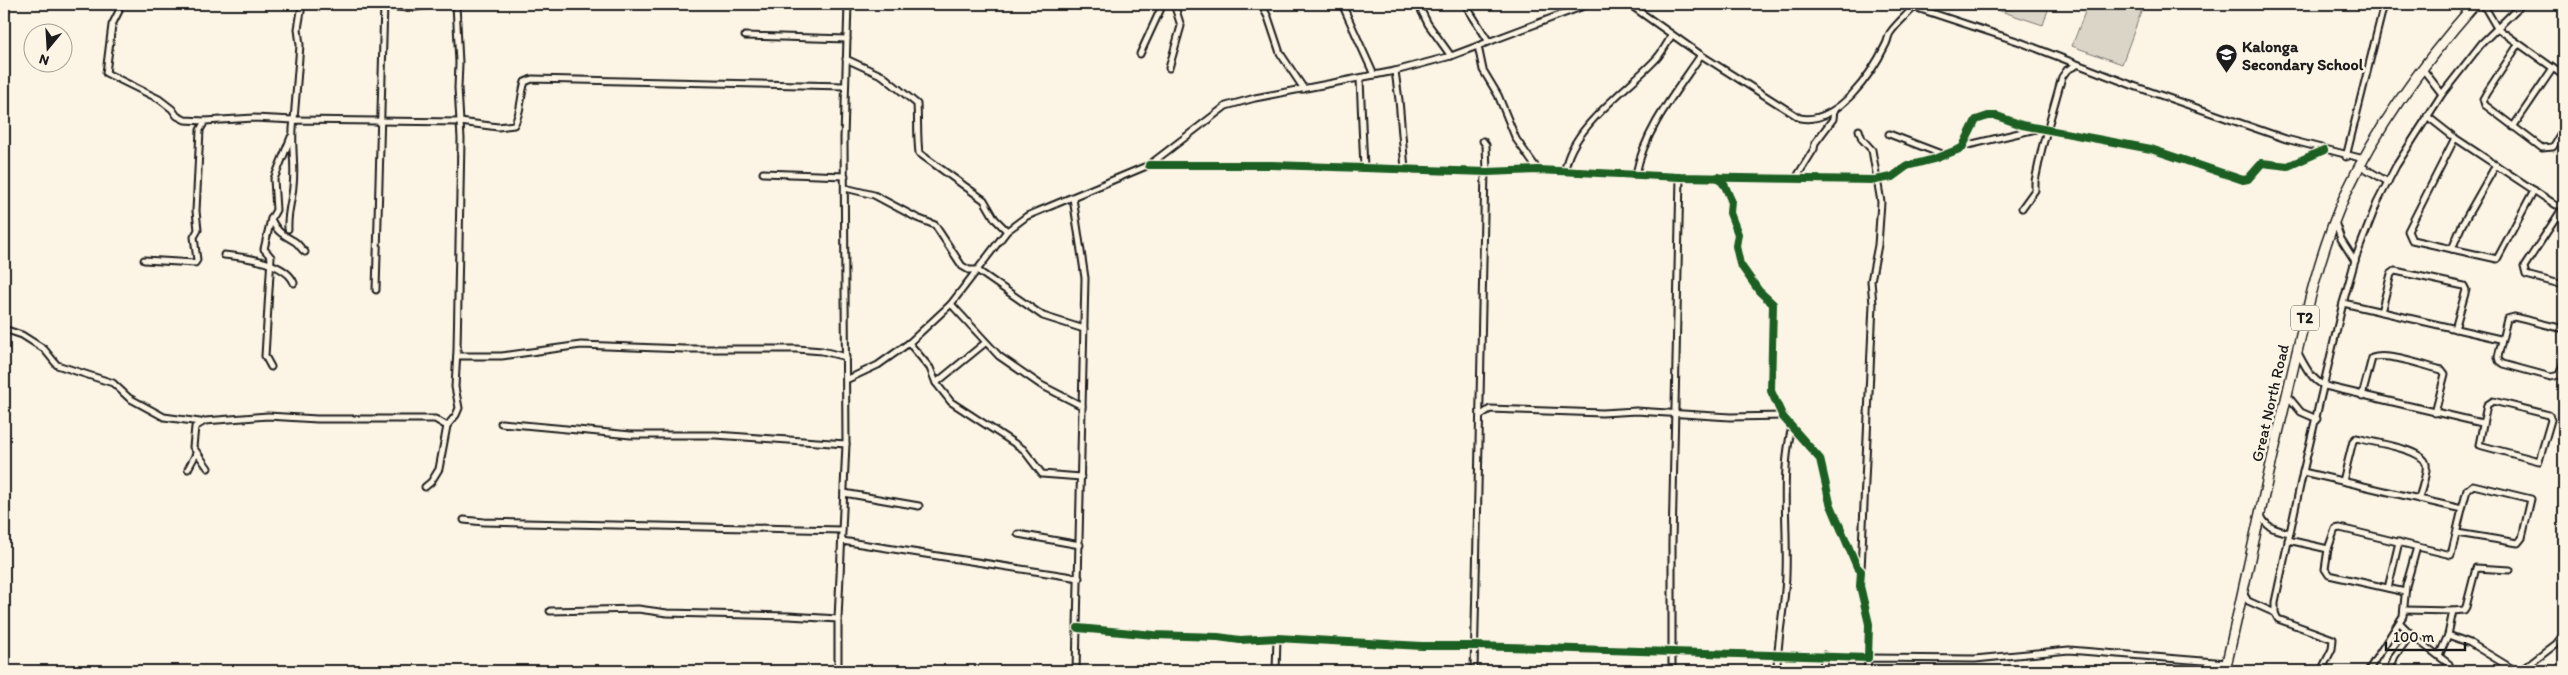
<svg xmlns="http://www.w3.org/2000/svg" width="2568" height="675" viewBox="0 0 2568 675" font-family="Itim,sans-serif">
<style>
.green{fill:#dbd5c8;stroke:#7c7872}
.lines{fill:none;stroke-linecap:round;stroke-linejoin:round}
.street-casing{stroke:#1c1c1c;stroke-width:9}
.highway-casing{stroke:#1c1c1c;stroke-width:12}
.street{stroke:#fcf5e5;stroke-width:5}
.highway{stroke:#fcf5e5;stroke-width:9}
.cycleway-casing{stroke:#fcf5e5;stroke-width:11}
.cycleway{stroke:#1b5e20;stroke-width:8}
.labels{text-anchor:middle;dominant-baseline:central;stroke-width:5;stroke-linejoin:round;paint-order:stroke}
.shield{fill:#fcf5e5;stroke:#5f5d58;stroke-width:1}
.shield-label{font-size:15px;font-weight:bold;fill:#1c1c1c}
.poi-label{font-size:16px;font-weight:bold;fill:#1c1c1c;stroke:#fcf5e5;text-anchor:start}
.street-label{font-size:16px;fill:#1c1c1c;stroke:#fcf5e5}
</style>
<rect width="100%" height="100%" fill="#fcf5e5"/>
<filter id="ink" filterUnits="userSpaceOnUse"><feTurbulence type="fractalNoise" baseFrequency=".02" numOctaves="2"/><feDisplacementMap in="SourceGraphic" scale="10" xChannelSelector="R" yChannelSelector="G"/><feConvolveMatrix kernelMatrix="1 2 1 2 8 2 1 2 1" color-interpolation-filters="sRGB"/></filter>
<g filter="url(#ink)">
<g class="green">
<path d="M1979 4H2050L2043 25Z"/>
<path d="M2088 4H2144L2122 64 2072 46Z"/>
</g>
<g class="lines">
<defs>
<g id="street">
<path d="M362 4 408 8 439 4"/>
<path d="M1261 4 1268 17 1280 53 1304 89"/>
<path d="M1342 4 1374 75"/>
<path d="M1418 4 1428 24 1451 56"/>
<path d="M1465 4 1489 42"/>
<path d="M1629 4 1701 55 1800 118C1838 125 1872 73 1886 44 1888 40 1888 36 1890 33 1897 23 1907 15 1914 7L2020 42 2134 86 2286 139 2364 159"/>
<path d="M2483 4 2497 28 2564 76"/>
<path d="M119 11 112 25 106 73 159 99 172 109 177 116 185 120 205 121"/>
<path d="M745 36 847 39"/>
<path d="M2518 45 2487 92 2483 99 2485 105 2542 148 2553 147 2564 129"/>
<path d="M1478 46 1483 70 1498 95 1516 139 1538 170"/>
<path d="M1140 54 1163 4"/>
<path d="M846 59 883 76 917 104C918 120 917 137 919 153L984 200 995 219 1007 231"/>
<path d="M1169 68 1181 26 1174 4"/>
<path d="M2422 68 2442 94"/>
<path d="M1395 71 1399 100 1405 169"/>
<path d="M1360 79 1364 168"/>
<path d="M2427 116 2455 138 2556 205 2564 204"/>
<path d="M2513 127 2553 68"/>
<path d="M1859 130 1862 139 1872 150 1881 202 1878 245 1871 281 1873 304 1861 571"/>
<path d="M1889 134 1944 155"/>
<path d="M291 137 274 179 276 210 271 219C277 232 282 234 294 241 298 243 301 249 305 252"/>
<path d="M2455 138 2408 231 2412 240 2452 249 2462 225 2496 165"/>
<path d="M1483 141 1486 145 1487 172"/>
<path d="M1964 146 2036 129"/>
<path d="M2346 157 2384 4"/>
<path d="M1149 165H1271L1487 172 1538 170 1680 177 1875 180 1892 177 1907 166 1934 159 1962 148 1976 120 1988 116H1997L2022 125 2151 149 2243 180 2248 179 2262 163 2288 166 2324 150"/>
<path d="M2361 166 2388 182"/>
<path d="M1565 171C1570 127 1630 88 1657 58 1663 51 1667 43 1672 35"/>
<path d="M763 173 845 176"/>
<path d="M1636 174C1645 129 1676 92 1701 55"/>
<path d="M1796 178 1814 149 1815 143 1833 119 1834 110"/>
<path d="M845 188 874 195 917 218 935 225 962 266 969 270H977L1043 316 1084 329"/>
<path d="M1073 198 1085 278 1076 671"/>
<path d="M2564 206 2524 267 2526 275 2564 285"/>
<path d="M2022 208 2035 190V181L2042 148 2062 77 2067 70 2077 65"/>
<path d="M2335 222 2341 239 2355 261"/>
<path d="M288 229C287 213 292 201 293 186 296 164 290 142 294 120L460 122 498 127 514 125C522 112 520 96 525 82L532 79 845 86"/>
<path d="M2452 249 2497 259 2534 190"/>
<path d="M224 255C244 257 286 262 294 283"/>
<path d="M144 260 195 263 197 260 194 237 198 230 196 211 200 130 205 121 254 118 294 120 300 45 298 29 302 5 291 4"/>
<path d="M376 290 384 4"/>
<path d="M2343 303 2500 339"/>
<path d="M951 304 999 356 1041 385 1082 406"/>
<path d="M2381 312 2391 274 2395 271 2400 272 2464 286 2466 290 2455 329"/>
<path d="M4 329 22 335 44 349 57 365 113 383 129 398 164 417 200 422"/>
<path d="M2564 329 2514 317 2507 319 2498 357 2499 361 2503 364 2551 377 2559 375 2564 362"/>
<path d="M909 343 930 368 936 383 951 402 1023 449 1042 474 1081 477"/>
<path d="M2297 351C2304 364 2311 380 2325 386L2482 423"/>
<path d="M457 356H502L581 345 684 349H797L822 351 846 357"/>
<path d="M271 367 265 356 271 257 264 249 271 219"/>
<path d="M846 380 878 365 909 343 951 304 1007 231 1027 216 1149 165 1226 106 1255 98 1395 71 1451 56 1589 4"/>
<path d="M936 383 985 343"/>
<path d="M2287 395 2301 412 2317 419"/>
<path d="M2362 396 2372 358C2388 352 2425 366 2442 370L2445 374 2435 413"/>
<path d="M2493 401 2549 415 2551 420 2539 461 2479 445 2487 405Z"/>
<path d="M1481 415 1490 409 1602 413 1636 411 1730 417 1784 416"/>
<path d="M501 423 631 435H715L846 444"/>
<path d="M208 468 193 447 195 427 205 421 268 416 317 419H435L447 426"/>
<path d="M188 469 196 454"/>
<path d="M2303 472 2462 509 2467 490 2473 485 2531 499 2522 538 2518 543 2457 533"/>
<path d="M2343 481 2353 441 2356 438 2361 439C2375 443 2423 449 2426 464 2428 473 2421 489 2419 499"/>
<path d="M425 487 431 482 439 469 447 426 456 415 459 408 455 387 457 350 461 139 458 88 459 63 456 4"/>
<path d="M844 493 919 506"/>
<path d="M2261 515C2266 529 2278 530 2290 533"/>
<path d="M464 520 484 522 842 530"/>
<path d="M1018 534 1080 545"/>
<path d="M2288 540 2328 549 2325 569 2329 575 2405 592"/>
<path d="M842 541 1079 578"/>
<path d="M2328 549 2335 529 2340 528 2451 555 2462 509"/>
<path d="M2388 588 2399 542"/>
<path d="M2243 593 2248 601 2275 613"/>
<path d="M2404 610 2453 611"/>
<path d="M550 611 638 609 667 613 789 616 838 619"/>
<path d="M2400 623 2415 638 2449 664 2451 671"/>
<path d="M1078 628 1154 635 1218 637 1240 640 1277 638 1422 646H1475L1868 658 1869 624 1860 586 1861 571 1857 567 1830 503 1820 459 1783 417 1771 391 1773 304 1759 291 1740 264 1736 246 1738 234 1730 213 1731 200 1725 186 1718 177"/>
<path d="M2448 635 2470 643 2516 671"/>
<path d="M2439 656 2448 635 2453 611 2464 610 2466 607 2476 568 2510 570"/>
<path d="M838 671V619L846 444 844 138 848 4"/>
<path d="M1276 671 1277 638"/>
<path d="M1474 671 1485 170"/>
<path d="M1672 671V544L1680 177"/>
<path d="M1777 671C1777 639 1785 607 1786 575 1788 526 1780 475 1792 426"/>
<path d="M1823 671 1824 655"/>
<path d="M1867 671 1868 658 1975 659 2069 650 2227 663"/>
<path d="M2321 671 2332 649 2333 639 2278 619 2275 613V602L2303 472 2343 303 2356 257 2377 203 2396 166 2442 94 2482 43 2522 4"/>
<path d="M2368 671 2403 616 2406 586 2417 547"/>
<path d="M2389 671 2395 656 2411 634"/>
<path d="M2521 671 2556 644 2564 634"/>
</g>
<path id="highway" d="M2225 671C2246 579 2265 487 2287 395 2303 327 2317 257 2346 193 2379 123 2424 62 2475 4"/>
</defs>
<use href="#street" class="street-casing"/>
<use href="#highway" class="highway-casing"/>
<use href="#street" class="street"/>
<use href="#highway" class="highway"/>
<defs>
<g id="cycleway">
<path d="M1149 165H1271L1487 172 1538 170 1680 177 1875 180 1892 177 1907 166 1934 159 1962 148 1976 120 1988 116H1997L2022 125 2151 149 2243 180 2248 179 2262 163 2288 166 2324 150"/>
<path d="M1078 628 1154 635 1218 637 1240 640 1277 638 1422 646H1475L1868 658 1869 624 1860 586 1861 571 1857 567 1830 503 1820 459 1783 417 1771 391 1773 304 1759 291 1740 264 1736 246 1738 234 1730 213 1731 200 1725 186 1718 177"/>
</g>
</defs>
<use href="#cycleway" class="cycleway-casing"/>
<use href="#cycleway" class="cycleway"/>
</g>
</g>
<defs>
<symbol id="school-pin" viewBox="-11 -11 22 30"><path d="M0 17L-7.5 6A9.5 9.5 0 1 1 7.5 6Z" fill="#1c1c1c" stroke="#fcf5e5"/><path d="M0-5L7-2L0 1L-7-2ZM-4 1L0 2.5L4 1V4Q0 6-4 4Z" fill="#fff"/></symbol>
</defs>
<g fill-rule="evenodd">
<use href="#school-pin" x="2214" y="42" width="25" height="34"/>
</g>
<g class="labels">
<rect class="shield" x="2291" y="305.5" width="28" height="25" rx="4"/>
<g class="shield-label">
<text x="2305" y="318">T2</text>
</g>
<g class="poi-label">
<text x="2242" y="46">Kalonga<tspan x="2242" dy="18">Secondary School</tspan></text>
</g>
<g class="street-label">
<text transform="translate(2270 403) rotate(-77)">Great North Road</text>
</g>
</g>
<rect width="2568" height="675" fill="none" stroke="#fcf5e5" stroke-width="20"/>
<rect x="10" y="10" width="2548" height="655" fill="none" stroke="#1c1c1c" stroke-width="2" filter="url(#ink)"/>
<g transform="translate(48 48) rotate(198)"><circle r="24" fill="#fcf5e5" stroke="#a29e95"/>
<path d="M0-4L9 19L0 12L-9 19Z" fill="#1c1c1c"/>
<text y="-8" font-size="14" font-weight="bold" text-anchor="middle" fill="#1c1c1c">N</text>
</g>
<path d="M2386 642v8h79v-8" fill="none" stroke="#1c1c1c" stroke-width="2.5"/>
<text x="2393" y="642" font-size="15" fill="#1c1c1c" stroke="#fcf5e5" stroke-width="4" paint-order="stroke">100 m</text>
</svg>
